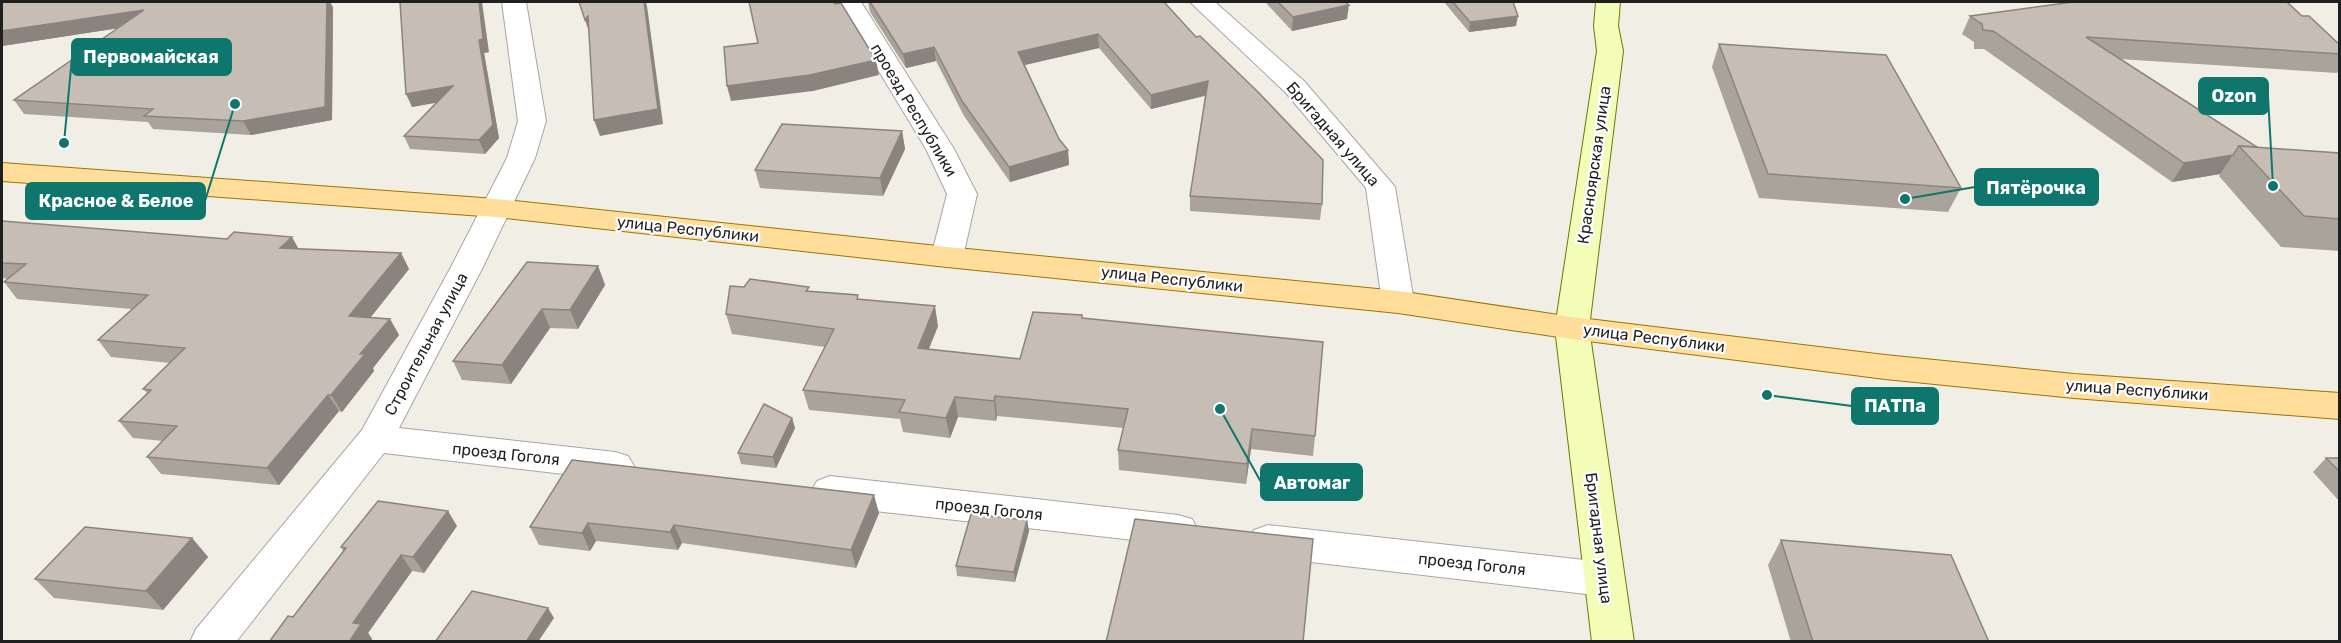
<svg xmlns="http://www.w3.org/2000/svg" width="2341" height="643" viewBox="0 0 2341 643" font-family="Rubik,sans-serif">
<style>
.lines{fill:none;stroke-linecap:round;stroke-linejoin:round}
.street-casing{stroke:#a6a6a6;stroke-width:2}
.secondary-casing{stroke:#637d00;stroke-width:2}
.primary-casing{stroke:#9b7600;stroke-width:2}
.street{fill:#fff;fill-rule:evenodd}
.secondary{fill:#f3fdb7;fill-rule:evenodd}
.primary{fill:#ffde9c;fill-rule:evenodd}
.wall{fill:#aaa39b}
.shaded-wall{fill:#8b847e}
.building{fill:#c6bdb4;stroke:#8b847e;stroke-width:1.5}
.labels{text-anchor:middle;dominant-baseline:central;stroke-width:4.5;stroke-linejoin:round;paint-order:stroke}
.street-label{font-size:16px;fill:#1f1f1f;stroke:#fff}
.leader{fill:none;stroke:#0f766e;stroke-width:2}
.callout-dot{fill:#0f766e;stroke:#fff;stroke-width:2}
.callout{fill:#0f766e;stroke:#0f766e;stroke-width:2}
.callout-label{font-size:18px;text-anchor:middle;font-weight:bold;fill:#fff}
</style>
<rect width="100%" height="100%" fill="#f1eee5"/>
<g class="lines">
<defs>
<g id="street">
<path d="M502 2H526L546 121 535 158 483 267 399 428 615 452 628 456 634 466 628 476 615 480 384 453 236 642H190L196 629 362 430 451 267 507 158 518 121Z"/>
<path d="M837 2H861L954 149 977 194 963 257 958 264 947 267 936 264 931 257 947 194 926 149Z"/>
<path d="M1190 2H1215L1304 81 1390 181 1395 187 1414 302 1409 310 1398 313 1387 310 1382 302 1366 188 1286 93Z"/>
<path d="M830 476 1178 515 1192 519 1198 530 1192 541 1178 545 830 506 817 501 811 491 817 481Z"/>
<path d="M1268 525 1603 562 1617 567 1623 579 1617 591 1603 596 1268 557 1254 552 1248 541 1254 530Z"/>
</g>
<path id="secondary" d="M1596 2H1620L1618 26 1623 51 1589 328 1634 642H1592L1555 328 1597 51 1594 26Z"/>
<path id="primary" d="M2 163 496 199 947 247 1398 291 1572 317 1885 355 2074 374 2340 393V419L2074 398 1885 379 1572 339 1398 313 947 267 496 217 2 181Z"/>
</defs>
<use href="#street" class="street-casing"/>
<use href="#secondary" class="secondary-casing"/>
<use href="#primary" class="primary-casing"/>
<use href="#street" class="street"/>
<use href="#secondary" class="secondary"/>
<use href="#primary" class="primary"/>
</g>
<g class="wall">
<path d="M2 2 333 7 332 120 251 135 153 129 148 122 24 114 14 100 119 28 2 46Z"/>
<path d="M400 2 489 52 484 53 499 138 485 154 410 149 404 136 436 102 412 107Z"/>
<path d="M868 2H1164L1322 204 1320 220 1190 211V196L1205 96 1151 109 1099 48 1025 65 1059 139 1068 150 1069 165 1010 182 964 116 936 61 906 68 870 12Z"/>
<path d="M1265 2H1345L1347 19 1292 31Z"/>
<path d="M1444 2H1513L1516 26 1469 32Z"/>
<path d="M1970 16H2302L2340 45V69L2337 73 2119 59 2257 147 2340 153V251L2281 247 2219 176 2220 174 2172 182 1984 49H1974V42L1962 34Z"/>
<path d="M1719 44 1961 188 1948 212 1759 198 1712 67Z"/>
<path d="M902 131 905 149 883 196 760 188 755 170Z"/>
<path d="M2 221 299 249 401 253 409 269 371 317 390 319 399 335 373 368 374 371 342 412 339 411 279 485 161 474 147 457 163 441 133 438 119 421 147 393 143 389 170 363 111 357 98 340 132 309 17 299 4 282 9 279 2 278Z"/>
<path d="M598 266 605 285 578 329 550 328 511 384 462 380 453 361Z"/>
<path d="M810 292 859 299 938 326 929 349 1020 359 1082 315 1083 318 1315 436 1313 456 1251 449 1246 484 1119 470 1118 450 1124 428 997 416 996 421 958 417 950 438 903 432 900 419 809 410 803 390 825 347 732 334 726 314Z"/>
<path d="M792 418 795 428 776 468 741 464 738 453Z"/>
<path d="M2326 458H2340V502L2313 472Z"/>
<path d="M572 460 879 513 856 568 682 543 678 550 596 541 590 551 539 545 530 527Z"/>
<path d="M1027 520 1029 531 1015 582 957 576 956 566Z"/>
<path d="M457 526 424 573 412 571 368 633 372 639 371 642H269L293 617 343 551 341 547Z"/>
<path d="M192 538 208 557 163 610 54 598 35 579Z"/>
<path d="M1781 540 1989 642H1791L1768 565Z"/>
</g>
<g class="shaded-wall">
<path d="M327 2H330L333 7 332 120 251 135 243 121Z"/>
<path d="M479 2H482L489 52 484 53 499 138 485 154 479 140Z"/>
<path d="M644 2H646L647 6 663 124 600 136 594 120Z"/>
<path d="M1349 5 1347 19 1292 31 1293 17Z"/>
<path d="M144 10 152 23 2 46V31Z"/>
<path d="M588 16 590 35 585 20Z"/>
<path d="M1518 16 1516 26 1469 32 1470 22Z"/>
<path d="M1098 34 1099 48 1020 66 1018 52Z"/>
<path d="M934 47 936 61 906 68 903 54Z"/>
<path d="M876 60 879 75 813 91 731 101 727 86Z"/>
<path d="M1208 81 1207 95 1151 109V95Z"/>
<path d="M453 86 458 99 412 107 406 94Z"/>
<path d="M902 131 905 149 883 196 880 178Z"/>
<path d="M1068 150 1069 165 1010 182 1009 167Z"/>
<path d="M2233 155 2220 174 2172 182 2184 163Z"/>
<path d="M292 237 301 253 280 248Z"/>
<path d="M401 253 409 269 358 333 349 316Z"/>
<path d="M598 266 605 285 578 329 570 310Z"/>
<path d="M935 306 938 326 921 368 918 348Z"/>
<path d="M542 309 550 328 511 384 502 365Z"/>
<path d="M390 319 399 335 373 368 374 371 342 412 331 395 360 354Z"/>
<path d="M328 395 339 411 279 485 267 468Z"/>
<path d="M995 396 997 416 996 421 994 401Z"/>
<path d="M955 397 958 417 950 438 946 418Z"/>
<path d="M792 418 795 428 776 468 773 457Z"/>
<path d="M1252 429 1251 449 1246 484 1247 464Z"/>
<path d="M874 495 879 513 856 568 851 550Z"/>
<path d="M448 511 457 526 424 573 413 557Z"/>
<path d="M1027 520 1029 531 1015 582 1014 572Z"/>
<path d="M588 523 596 541 590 551 582 533Z"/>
<path d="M674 525 682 543 678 550 670 532Z"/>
<path d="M192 538 208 557 163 610 146 591Z"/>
<path d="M401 555 412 571 368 633 372 639 371 642H349L353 623Z"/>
<path d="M548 608 554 618 538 642H526Z"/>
</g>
<g class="building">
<path d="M2 2H327L325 107 243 121 144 116 153 109 14 100 144 10 2 31Z"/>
<path d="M400 2H479L483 39 479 40 493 125 479 140 404 136 453 86 406 94Z"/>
<path d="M579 2H644L658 109 594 120 588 16 585 20Z"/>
<path d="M749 2H834L835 4 841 3 876 60 810 75 727 86 724 47 758 43Z"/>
<path d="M870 2H1164L1196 37 1200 36 1257 91 1323 160 1322 204 1190 196 1208 81 1151 95 1098 34 1018 52 1059 139 1068 150 1009 167 962 101 934 47 903 54Z"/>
<path d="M1278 2H1345L1349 5 1293 17Z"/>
<path d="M1453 2H1513L1518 16 1470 22Z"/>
<path d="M2073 2H2287L2302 16H2309L2340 45V54L2086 37 2257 147 2239 146 2233 155 2184 163 1993 31 1983 30 1982 24 1970 16Z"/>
<path d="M1719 44 1886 55 1961 188 1768 174Z"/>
<path d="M782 124 902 131 880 178 755 170Z"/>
<path d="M2239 146 2340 153V219L2304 216Z"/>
<path d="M2 221 227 239 234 232 292 237 280 248 401 253 349 316 390 319 360 354H365L331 395H328L267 468 147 457 177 426 119 421 151 390 143 389 185 348 98 340 148 295 4 282 26 264 2 263Z"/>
<path d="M527 262 598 266 570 310 542 309 502 365 453 361Z"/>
<path d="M750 279 809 287 806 291 858 295 857 299 935 306 918 348 1020 359 1033 312 1082 315V318L1323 342 1315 436 1252 429 1247 464 1118 450 1128 409 995 396 994 401 955 397 946 418 899 412 905 400 803 390 834 329 726 314 730 286 744 287Z"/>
<path d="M764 404 792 418 773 457 738 453Z"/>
<path d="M2326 458H2340V472Z"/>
<path d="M572 460 874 495 851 550 674 525 670 532 588 523 582 533 530 527Z"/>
<path d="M378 501 448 511 413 557 401 555 353 623 361 624 349 642H269L288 616 293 617 346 548 341 547Z"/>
<path d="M971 514 1027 520 1014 572 956 566Z"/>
<path d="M1135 519 1313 539 1303 642H1106Z"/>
<path d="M85 527 192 538 146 591 35 579Z"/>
<path d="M1781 540 1951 555 1989 642H1813Z"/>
<path d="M472 591 548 608 526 642H435Z"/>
</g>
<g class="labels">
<g class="street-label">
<text transform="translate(914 110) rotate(59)">проезд Республики</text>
<text transform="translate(1333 134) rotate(49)">Бригадная улица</text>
<text transform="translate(1594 165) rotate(-82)">Красноярская улица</text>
<text transform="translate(688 229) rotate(6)">улица Республики</text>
<text transform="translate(1172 279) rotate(6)">улица Республики</text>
<text transform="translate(1654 338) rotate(7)">улица Республики</text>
<text transform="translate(426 344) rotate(-62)">Строительная улица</text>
<text transform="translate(2137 390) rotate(4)">улица Республики</text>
<text transform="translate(506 454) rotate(6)">проезд Гоголя</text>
<text transform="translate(989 509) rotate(6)">проезд Гоголя</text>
<text transform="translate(1599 538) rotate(83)">Бригадная улица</text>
<text transform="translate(1472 564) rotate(6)">проезд Гоголя</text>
</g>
</g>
<path class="leader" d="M64 143L72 57M2273 186L2268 96M1905 199L1975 187M235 104L205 201M1767 395L1852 406M1220 409L1261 482"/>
<g class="callout-dot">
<circle cx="64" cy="143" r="6"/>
<circle cx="2273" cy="186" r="6"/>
<circle cx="1905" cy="199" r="6"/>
<circle cx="235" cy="104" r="6"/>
<circle cx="1767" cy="395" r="6"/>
<circle cx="1220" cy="409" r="6"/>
</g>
<g class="callout">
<rect x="72" y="39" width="159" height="36" rx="6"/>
<rect x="2199" y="78" width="69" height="36" rx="6"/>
<rect x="1975" y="169" width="123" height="36" rx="6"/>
<rect x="26" y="183" width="179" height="36" rx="6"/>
<rect x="1852" y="388" width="86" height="36" rx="6"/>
<rect x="1261" y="464" width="101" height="36" rx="6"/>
</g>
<g class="callout-label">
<text x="151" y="63">Первомайская</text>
<text x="2234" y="102">Ozon</text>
<text x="2036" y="194">Пятёрочка</text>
<text x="116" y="207">Красное &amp; Белое</text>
<text x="1895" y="412">ПАТПа</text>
<text x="1312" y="489">Автомаг</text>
</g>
<rect width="2341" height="643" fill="none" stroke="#1f1f1f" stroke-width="6"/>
</svg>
